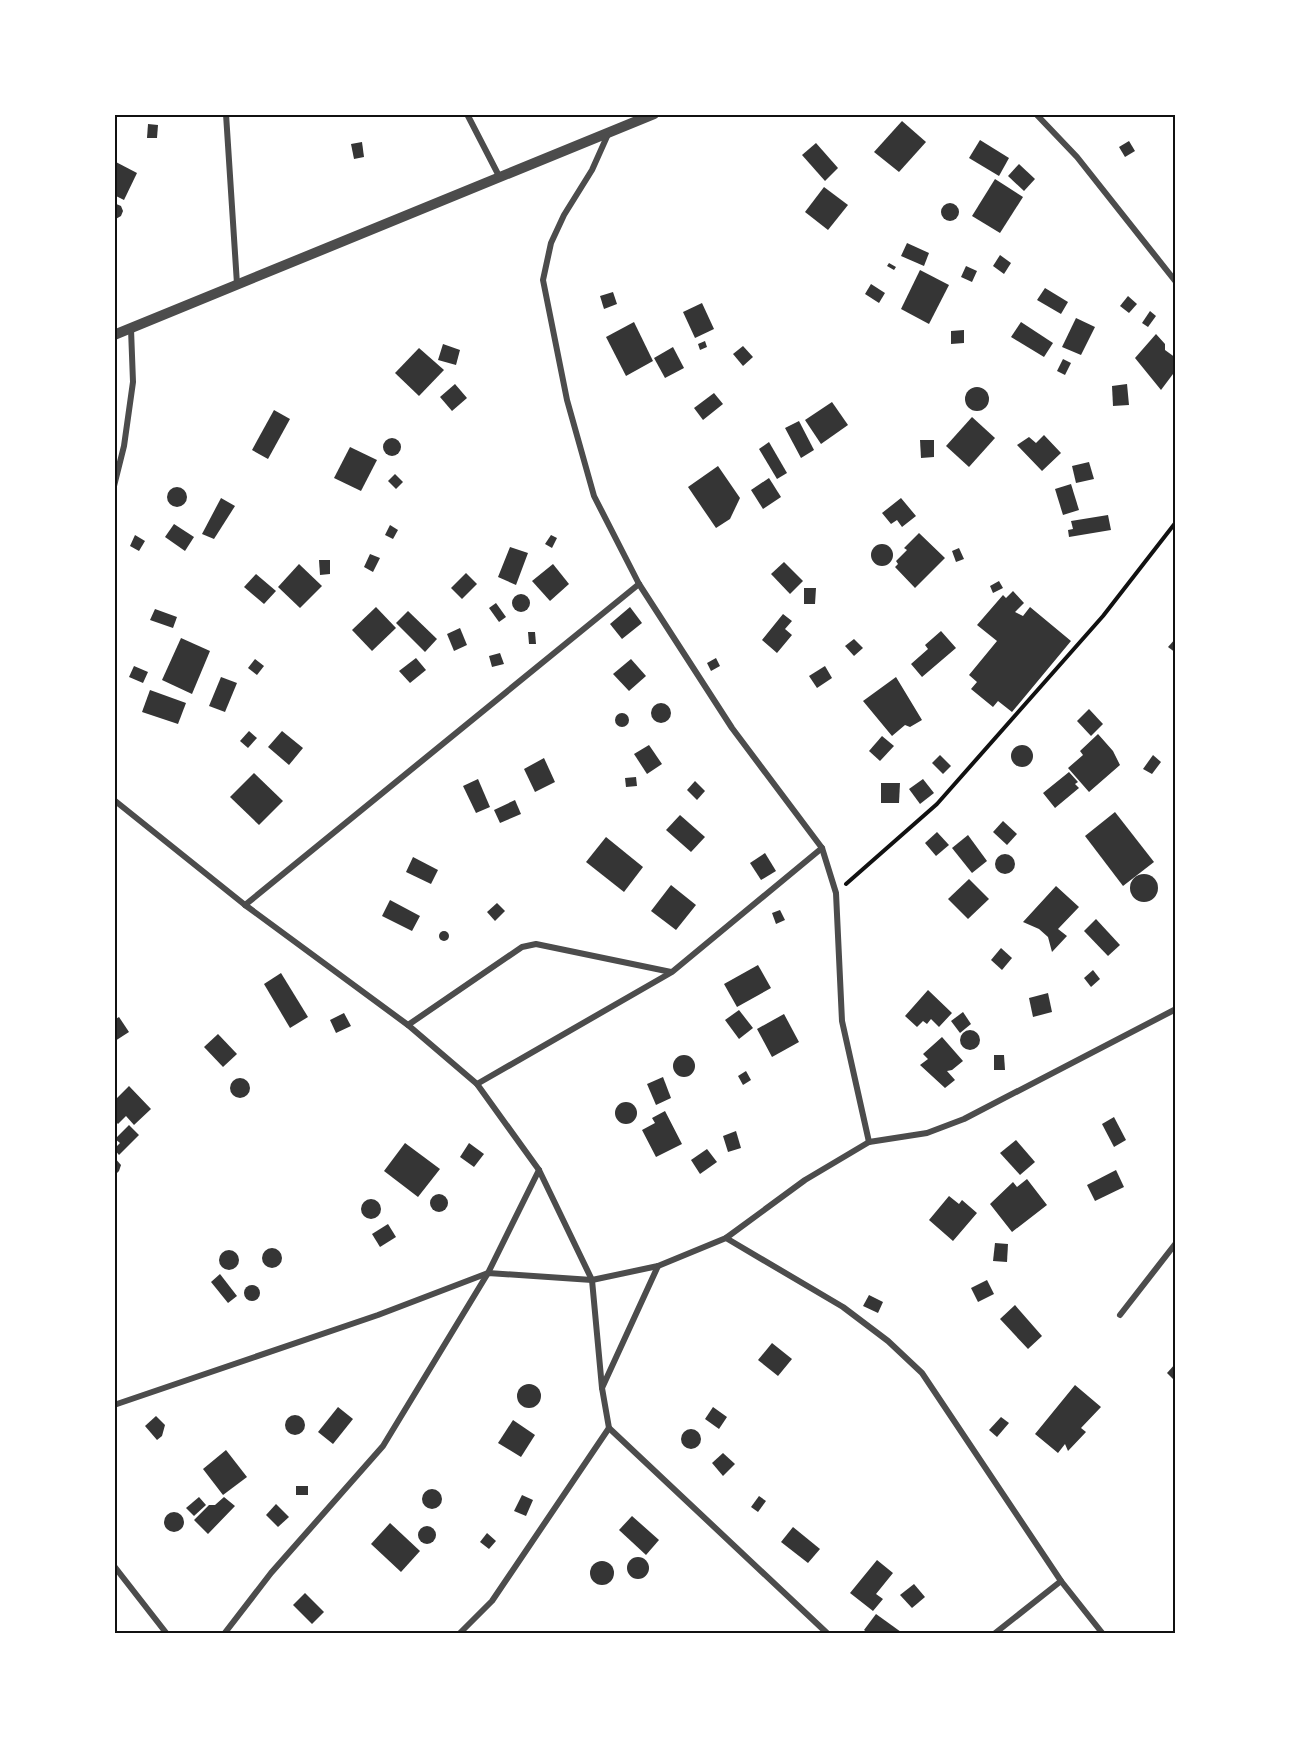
<svg xmlns="http://www.w3.org/2000/svg" width="1290" height="1748" viewBox="0 0 1290 1748" font-family="Manrope,sans-serif">
<style>
.building{fill:#353535}
.lines{fill:none;stroke-linecap:round;stroke-linejoin:round}
.path{stroke:#111;stroke-width:4}
.minor{stroke:#4c4c4c;stroke-width:6}
.tertiary{stroke:#4c4c4c;stroke-width:10}
.neatline{fill:none;stroke:#111;stroke-width:2}
</style>
<rect width="100%" height="100%" fill="#fff"/>
<g class="building">
<path d="M902 121 926 142 899 172 874 152Z"/>
<path d="M148 124 158 125 157 138H147Z"/>
<path d="M980 140 1009 158 999 176 969 158Z"/>
<path d="M1129 141 1135 151 1125 157 1119 147Z"/>
<path d="M362 142 364 157 354 159 351 144Z"/>
<path d="M816 143 838 168 825 181 802 155Z"/>
<path d="M114 161 137 173 124 200 114 195Z"/>
<path d="M1019 164 1035 179 1024 191 1008 176Z"/>
<path d="M995 179 1023 197 1000 233 972 216Z"/>
<path d="M824 187 848 205 828 230 805 212Z"/>
<circle cx="950" cy="212" r="9"/>
<path d="M114 203 121 206 123 211 121 216 114 220Z"/>
<path d="M907 243 929 253 924 266 901 256Z"/>
<path d="M1000 255 1011 263 1004 274 993 266Z"/>
<path d="M889 263 896 267 894 270 887 266Z"/>
<path d="M966 266 977 271 972 282 961 277Z"/>
<path d="M920 270 949 285 929 324 901 309Z"/>
<path d="M871 284 885 293 879 303 865 294Z"/>
<path d="M1045 288 1068 302 1061 314 1037 300Z"/>
<path d="M613 292 617 304 604 309 600 296Z"/>
<path d="M1128 296 1137 304 1129 313 1120 306Z"/>
<path d="M702 303 714 329 695 338 683 312Z"/>
<path d="M1150 311 1156 316 1148 327 1142 323Z"/>
<path d="M1076 318 1095 327 1081 355 1062 347Z"/>
<path d="M634 322 653 361 626 376 606 337Z"/>
<path d="M1021 322 1053 343 1044 357 1011 337Z"/>
<path d="M964 330V343L951 344V331Z"/>
<path d="M1156 334 1165 344V350L1176 358V370L1161 390 1135 358Z"/>
<path d="M705 341 707 347 700 350 698 344Z"/>
<path d="M443 344 460 350 456 365 438 360Z"/>
<path d="M743 346 753 357 743 366 733 354Z"/>
<path d="M673 347 684 368 665 378 654 358Z"/>
<path d="M419 348 444 370 419 396 395 373Z"/>
<path d="M1063 359 1071 363 1065 375 1057 371Z"/>
<path d="M455 384 467 398 452 411 440 397Z"/>
<path d="M1127 384 1129 405 1113 406 1112 386Z"/>
<circle cx="977" cy="399" r="12"/>
<path d="M714 393 723 404 703 420 694 408Z"/>
<path d="M832 402 848 425 821 444 805 420Z"/>
<path d="M274 410 290 419 268 459 252 450Z"/>
<path d="M972 417 995 438 969 467 946 446Z"/>
<path d="M799 421 814 450 801 458 785 428Z"/>
<path d="M1044 435 1061 453 1042 471 1017 445 1029 437 1036 443Z"/>
<circle cx="392" cy="447" r="9"/>
<path d="M920 440H934V457L921 458Z"/>
<path d="M769 442 787 473 777 479 759 449Z"/>
<path d="M350 447 377 460 361 491 334 478Z"/>
<path d="M1089 462 1094 479 1076 483 1072 466Z"/>
<path d="M718 466 740 498 730 519 716 528 688 487Z"/>
<path d="M395 474 403 482 396 489 388 481Z"/>
<path d="M769 478 781 497 763 509 751 490Z"/>
<path d="M1071 484 1079 510 1063 515 1055 489Z"/>
<circle cx="177" cy="497" r="10"/>
<path d="M221 498 235 506 214 539 202 534Z"/>
<path d="M901 498 916 516 902 527 897 520 891 524 882 513Z"/>
<path d="M1108 515 1111 530 1069 537 1068 530 1073 529 1071 521Z"/>
<path d="M174 524 194 537 185 551 165 537Z"/>
<path d="M390 525 398 530 393 539 385 535Z"/>
<path d="M919 533 945 558 915 588 895 567 898 564 896 561 907 550 904 548Z"/>
<path d="M135 535 145 541 139 551 130 546Z"/>
<path d="M551 535 557 538 552 548 545 544Z"/>
<circle cx="882" cy="555" r="11"/>
<path d="M510 547 528 553 516 585 498 577Z"/>
<path d="M959 548 964 559 956 562 952 551Z"/>
<path d="M370 554 380 558 373 572 364 567Z"/>
<path d="M319 560H330V574L320 575Z"/>
<path d="M784 562 803 581 790 594 771 574Z"/>
<path d="M299 564 322 586 300 608 278 587Z"/>
<path d="M553 564 569 584 550 601 532 581Z"/>
<path d="M466 573 477 584 462 599 451 588Z"/>
<path d="M256 574 276 591 264 604 244 587Z"/>
<path d="M999 581 1003 588 993 593 990 586Z"/>
<path d="M804 588H816L815 604H804Z"/>
<path d="M1013 591 1024 603 1015 612 1023 616 1030 607 1071 641 1012 712 998 701 993 707 971 689 977 682 969 675 997 641 977 625 1003 595 1006 598Z"/>
<circle cx="521" cy="603" r="9"/>
<path d="M496 603 506 617 499 622 489 608Z"/>
<path d="M376 607 396 628 372 651 352 630Z"/>
<path d="M630 607 642 623 622 639 610 624Z"/>
<path d="M155 609 177 617 173 628 150 620Z"/>
<path d="M408 611 437 639 425 652 396 623Z"/>
<path d="M783 614 792 621 785 629 792 635 777 653 762 640Z"/>
<path d="M460 628 467 645 454 651 447 634Z"/>
<path d="M941 631 956 648 922 677 911 664 928 649 925 645Z"/>
<path d="M528 632H535L536 644H529Z"/>
<path d="M181 638 210 651 192 694 162 680Z"/>
<path d="M1176 638V653L1168 647Z"/>
<path d="M854 639 863 648 854 656 845 646Z"/>
<path d="M500 653 504 664 492 667 489 656Z"/>
<path d="M416 658 426 670 410 683 399 671Z"/>
<path d="M716 658 720 666 711 671 707 663Z"/>
<path d="M255 659 264 666 257 675 248 668Z"/>
<path d="M631 659 646 676 629 691 613 674Z"/>
<path d="M134 666 148 672 143 683 129 677Z"/>
<path d="M825 666 832 678 817 688 809 676Z"/>
<path d="M221 677 237 683 225 712 209 706Z"/>
<path d="M896 677 922 720 910 727 905 725 892 736 863 701Z"/>
<path d="M150 690 186 703 178 724 142 712Z"/>
<circle cx="661" cy="713" r="10"/>
<path d="M1089 709 1103 724 1091 736 1077 721Z"/>
<circle cx="622" cy="720" r="7"/>
<path d="M249 731 257 738 248 748 240 741Z"/>
<path d="M282 731 303 748 289 765 268 747Z"/>
<path d="M1098 734 1113 751 1120 765 1089 792 1068 768 1083 755 1080 751Z"/>
<path d="M882 736 894 746 880 761 869 751Z"/>
<circle cx="1022" cy="756" r="11"/>
<path d="M649 745 662 764 647 774 634 754Z"/>
<path d="M940 755 951 766 943 774 932 763Z"/>
<path d="M1153 755 1161 762 1152 774 1143 769Z"/>
<path d="M544 758 555 782 535 792 524 769Z"/>
<path d="M1069 772 1078 782 1075 784 1079 788 1055 808 1043 793Z"/>
<path d="M254 773 283 801 259 825 230 797Z"/>
<path d="M636 777 637 786 626 787 625 778Z"/>
<path d="M478 779 490 807 476 813 463 786Z"/>
<path d="M923 779 934 793 920 804 909 789Z"/>
<path d="M695 781 705 791 697 800 687 790Z"/>
<path d="M881 783H900L899 803H881Z"/>
<path d="M515 800 521 814 500 823 494 810Z"/>
<path d="M1115 812 1154 862 1123 886 1085 836Z"/>
<path d="M680 815 705 837 691 852 666 830Z"/>
<path d="M1003 821 1017 834 1007 845 993 832Z"/>
<path d="M937 832 949 845 936 856 925 843Z"/>
<path d="M968 835 987 861 972 873 952 848Z"/>
<path d="M606 837 643 867 624 892 586 862Z"/>
<path d="M765 853 776 871 761 880 750 863Z"/>
<circle cx="1005" cy="864" r="10"/>
<path d="M413 857 438 870 431 884 406 872Z"/>
<circle cx="1144" cy="888" r="14"/>
<path d="M969 879 989 899 968 919 948 899Z"/>
<path d="M671 885 696 905 676 930 651 911Z"/>
<path d="M1056 886 1079 907 1058 929 1067 936 1052 952 1048 937 1039 929 1023 922Z"/>
<path d="M390 900 420 916 412 931 382 916Z"/>
<path d="M497 903 505 911 495 921 487 912Z"/>
<path d="M780 910 785 920 776 924 772 913Z"/>
<path d="M1096 919 1120 945 1108 956 1084 931Z"/>
<circle cx="444" cy="936" r="5"/>
<path d="M1001 948 1012 958 1002 970 991 960Z"/>
<path d="M758 965 771 988 737 1007 724 984Z"/>
<path d="M1093 970 1100 979 1091 987 1084 978Z"/>
<path d="M281 973 308 1017 290 1028 264 984Z"/>
<path d="M928 990 952 1013 939 1027 931 1019 927 1024 923 1021 917 1027 905 1016Z"/>
<path d="M1048 993 1052 1012 1033 1017 1029 998Z"/>
<path d="M739 1010 753 1028 739 1039 725 1020Z"/>
<path d="M963 1012 971 1024 960 1033 951 1021Z"/>
<path d="M344 1013 351 1026 336 1033 330 1020Z"/>
<path d="M784 1014 799 1042 772 1057 757 1029Z"/>
<path d="M119 1017 129 1032 115 1041 114 1020Z"/>
<circle cx="970" cy="1040" r="10"/>
<path d="M218 1034 237 1054 223 1067 204 1047Z"/>
<path d="M942 1037 963 1061 952 1070 947 1071 955 1080 945 1088 920 1065 928 1059 923 1054Z"/>
<circle cx="684" cy="1066" r="11"/>
<path d="M994 1055H1004L1005 1070H994Z"/>
<path d="M746 1071 751 1080 743 1085 738 1076Z"/>
<path d="M663 1077 671 1098 656 1105 647 1084Z"/>
<circle cx="240" cy="1088" r="10"/>
<path d="M129 1086 151 1109 134 1125 126 1116 118 1124 114 1120V1101Z"/>
<circle cx="626" cy="1113" r="11"/>
<path d="M665 1111 682 1144 656 1157 642 1130 655 1123 652 1118Z"/>
<path d="M1114 1117 1126 1140 1114 1147 1102 1124Z"/>
<path d="M129 1125 139 1135 119 1155 114 1149 120 1143 115 1139Z"/>
<path d="M736 1131 741 1148 728 1152 723 1136Z"/>
<path d="M1016 1140 1035 1162 1020 1175 1000 1153Z"/>
<path d="M405 1143 440 1169 418 1197 384 1171Z"/>
<path d="M469 1143 484 1154 474 1167 460 1157Z"/>
<path d="M707 1149 717 1162 700 1174 691 1160Z"/>
<path d="M114 1157 121 1165 119 1171 114 1176Z"/>
<path d="M1116 1170 1124 1187 1095 1201 1087 1185Z"/>
<path d="M1027 1179 1047 1205 1012 1232 990 1204 1013 1182 1017 1187Z"/>
<circle cx="439" cy="1203" r="9"/>
<path d="M949 1196 959 1204 962 1200 977 1213 953 1241 929 1220Z"/>
<circle cx="371" cy="1209" r="10"/>
<path d="M388 1224 396 1237 380 1247 372 1234Z"/>
<path d="M995 1243 1008 1244 1007 1262 993 1261Z"/>
<circle cx="272" cy="1258" r="10"/>
<circle cx="229" cy="1260" r="10"/>
<path d="M220 1274 237 1296 228 1303 211 1282Z"/>
<path d="M987 1280 994 1294 978 1302 971 1288Z"/>
<circle cx="252" cy="1293" r="8"/>
<path d="M869 1295 883 1302 878 1313 863 1306Z"/>
<path d="M1015 1305 1042 1336 1028 1349 1000 1319Z"/>
<path d="M772 1343 792 1359 778 1376 758 1360Z"/>
<path d="M1176 1363V1382L1167 1373Z"/>
<circle cx="529" cy="1396" r="12"/>
<path d="M1075 1385 1101 1407 1081 1428 1086 1432 1068 1451 1065 1444 1058 1453 1035 1434Z"/>
<path d="M338 1407 353 1419 333 1444 318 1432Z"/>
<path d="M713 1407 727 1417 719 1429 705 1419Z"/>
<circle cx="295" cy="1425" r="10"/>
<path d="M156 1416 165 1425 162 1436 157 1440 145 1426Z"/>
<path d="M1001 1417 1009 1423 997 1437 989 1430Z"/>
<path d="M513 1420 535 1435 521 1457 498 1443Z"/>
<circle cx="691" cy="1439" r="10"/>
<path d="M226 1450 247 1477 223 1495 203 1469Z"/>
<path d="M723 1453 735 1464 723 1476 712 1463Z"/>
<rect x="296" y="1486" width="12" height="9"/>
<circle cx="432" cy="1499" r="10"/>
<path d="M522 1495 533 1500 526 1516 514 1511Z"/>
<path d="M759 1496 766 1501 758 1512 751 1507Z"/>
<path d="M199 1497 206 1505 194 1516 186 1508Z"/>
<path d="M224 1497 235 1506 208 1534 194 1520 209 1505H215Z"/>
<path d="M276 1504 289 1517 278 1527 266 1515Z"/>
<circle cx="174" cy="1522" r="10"/>
<path d="M632 1516 659 1540 646 1555 619 1530Z"/>
<path d="M390 1523 420 1551 401 1572 371 1544Z"/>
<circle cx="427" cy="1535" r="9"/>
<path d="M793 1527 820 1549 808 1563 781 1542Z"/>
<path d="M487 1533 496 1541 489 1549 480 1542Z"/>
<circle cx="638" cy="1568" r="11"/>
<path d="M877 1560 893 1573 876 1594 883 1599 873 1611 850 1593Z"/>
<circle cx="602" cy="1573" r="12"/>
<path d="M914 1584 925 1597 912 1608 900 1595Z"/>
<path d="M305 1593 324 1612 312 1624 293 1605Z"/>
<path d="M876 1614 901 1632 899 1634H869L864 1630Z"/>
</g>
<g class="lines">
<path class="path" d="M846 884 937 804 1103 616 1176 522"/>
<g class="minor">
<path d="M226 114 237 284"/>
<path d="M467 114 499 176"/>
<path d="M1036 114 1077 157 1176 282"/>
<path d="M609 132 592 170 564 215 551 243 543 280 567 400 594 496 639 584 732 728 822 848 836 893 842 1021 869 1142"/>
<path d="M114 486 124 446 133 382 131 329"/>
<path d="M114 800 245 905 408 1025 477 1084 539 1170 592 1280 602 1388"/>
<path d="M245 905 639 584"/>
<path d="M408 1025 522 947 536 944 671 972"/>
<path d="M477 1084 672 972 822 848"/>
<path d="M726 1238 843 1307 888 1341 922 1373 1061 1581 1103 1634"/>
<path d="M658 1266 602 1388 609 1428 828 1634"/>
<path d="M1120 1315 1176 1243"/>
<path d="M114 1405 378 1315 488 1273 592 1280 658 1266 726 1238 805 1180 869 1142 927 1133 964 1119 1176 1009"/>
<path d="M114 1566 167 1634"/>
<path d="M224 1634 271 1573 383 1446 488 1273 539 1170"/>
<path d="M459 1634 492 1601 609 1428"/>
<path d="M994 1634 1061 1581"/>
</g>
<path class="tertiary" d="M114 335 654 114"/>
</g>
<rect width="1290" height="1748" fill="none" stroke="#ffffff" stroke-width="231"/>
<rect x="116" y="116" width="1058" height="1516" class="neatline"/>
</svg>
